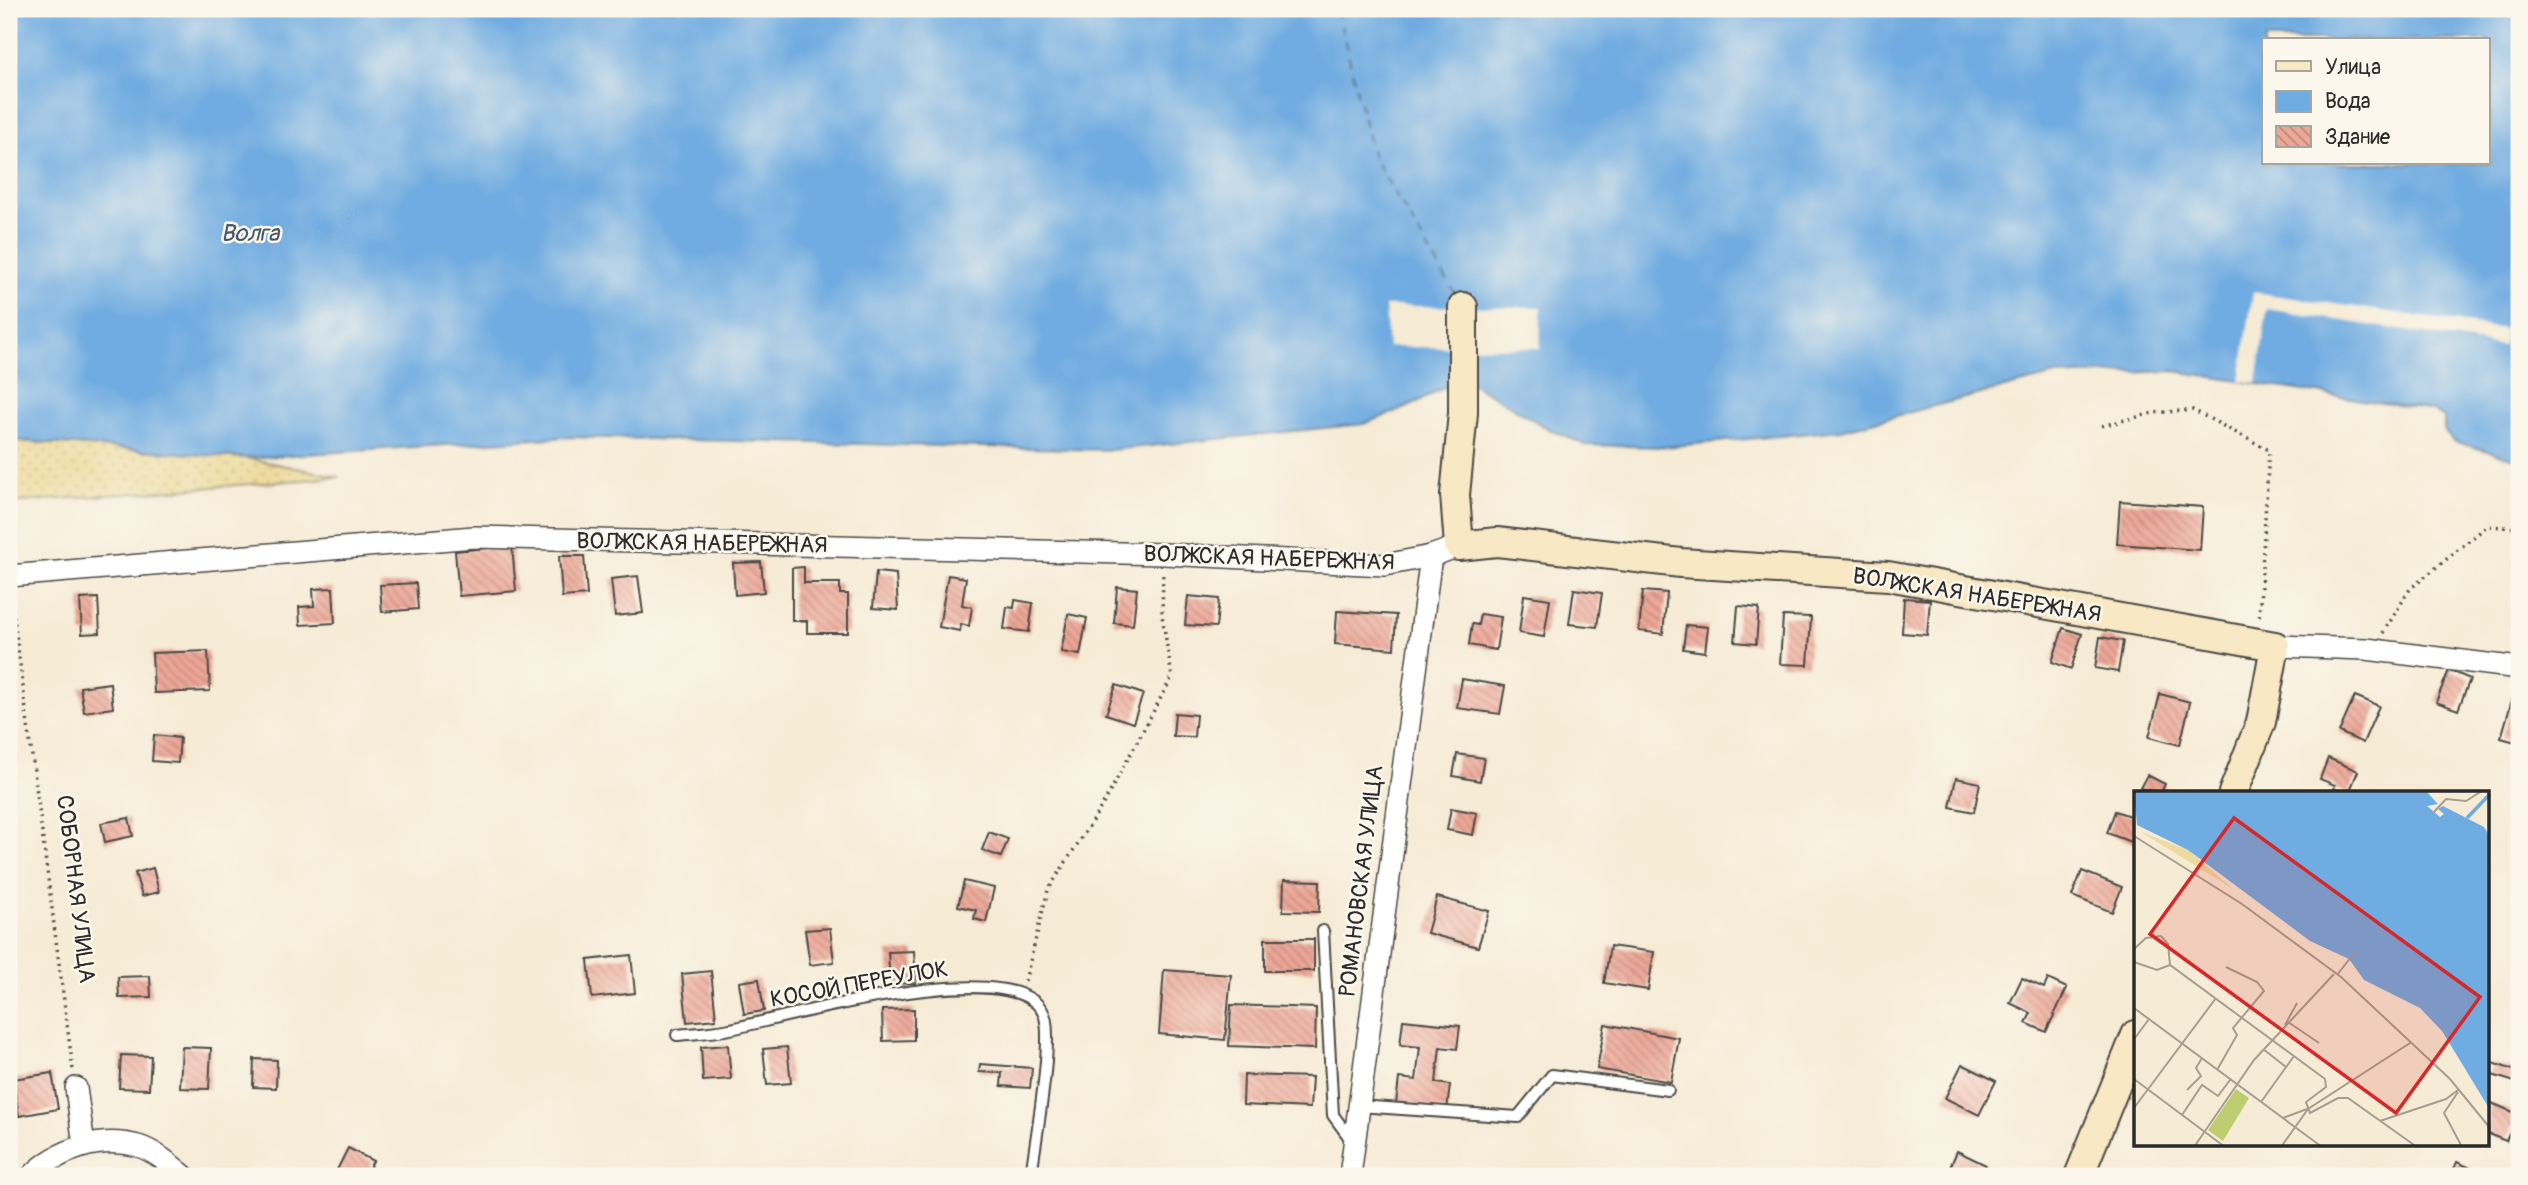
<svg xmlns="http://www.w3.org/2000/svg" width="2528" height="1185" viewBox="0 0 2528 1185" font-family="Pangolin,sans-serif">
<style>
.sand{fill:url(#sand-dots);stroke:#8c8264;stroke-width:2}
.water{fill:#6face1;stroke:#4d6c86;stroke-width:2;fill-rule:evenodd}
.pier{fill:#f6ebd5}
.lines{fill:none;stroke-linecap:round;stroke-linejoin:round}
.ferry{stroke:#43586b;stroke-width:2;stroke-dasharray:9 7;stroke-linecap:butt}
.building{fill:url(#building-back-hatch)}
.lane-casing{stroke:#494844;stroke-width:14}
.street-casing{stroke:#494844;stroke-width:24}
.secondary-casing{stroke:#494844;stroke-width:32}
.path{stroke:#494844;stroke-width:3.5;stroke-dasharray:2 5;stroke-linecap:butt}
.lane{stroke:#fff;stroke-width:10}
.street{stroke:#fff;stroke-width:21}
.secondary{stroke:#f8e8c3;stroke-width:28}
.labels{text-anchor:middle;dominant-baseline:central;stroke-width:5;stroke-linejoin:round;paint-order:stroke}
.street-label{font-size:23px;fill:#2b2b2b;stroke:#fbf7ec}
.water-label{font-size:24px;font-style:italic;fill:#43586b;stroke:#fbf7ec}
.inset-river{fill:none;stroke:#6face1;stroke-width:3.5}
.inset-road{fill:none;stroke:#a59e91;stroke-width:2}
.view{fill:#d62828;fill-opacity:0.15;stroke:#d62828;stroke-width:3.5}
.inset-edge{fill:none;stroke:#2b2b2b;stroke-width:3.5}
</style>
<defs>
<pattern id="sand-dots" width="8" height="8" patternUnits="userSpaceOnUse" patternTransform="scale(1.75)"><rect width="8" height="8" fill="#eeda9e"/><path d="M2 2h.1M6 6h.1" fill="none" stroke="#cb8" stroke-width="1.8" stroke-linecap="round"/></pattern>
<pattern id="building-back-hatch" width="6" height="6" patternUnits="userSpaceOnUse" patternTransform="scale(1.75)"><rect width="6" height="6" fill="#eda797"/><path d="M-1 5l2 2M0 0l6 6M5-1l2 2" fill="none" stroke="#c0887b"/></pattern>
</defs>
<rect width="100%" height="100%" fill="#fbf7ec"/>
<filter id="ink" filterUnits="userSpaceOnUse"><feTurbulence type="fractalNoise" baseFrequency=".0143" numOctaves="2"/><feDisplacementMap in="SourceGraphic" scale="14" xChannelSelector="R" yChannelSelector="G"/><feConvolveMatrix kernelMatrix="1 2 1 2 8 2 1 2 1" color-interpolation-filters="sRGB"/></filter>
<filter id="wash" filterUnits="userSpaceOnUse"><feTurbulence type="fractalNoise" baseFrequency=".00686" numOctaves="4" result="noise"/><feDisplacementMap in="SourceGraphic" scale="28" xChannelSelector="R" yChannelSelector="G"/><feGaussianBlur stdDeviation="1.57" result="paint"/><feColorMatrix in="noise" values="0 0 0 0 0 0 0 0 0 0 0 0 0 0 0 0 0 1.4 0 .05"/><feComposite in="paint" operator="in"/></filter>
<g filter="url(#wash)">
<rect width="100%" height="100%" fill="#f6ebd5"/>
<path class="sand" d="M9 440 247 458 340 477 9 503Z"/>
<path class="water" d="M9 9H2519V460L2453 441 2444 431V418L2433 411 2174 371 2051 376 1841 430 1664 447 1586 445 1549 429 1471 383 1454 382 1406 408 1363 424 1110 450 567 437 247 458 9 440ZM2264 40H2488V163H2264Z"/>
<g class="pier">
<path d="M2253 292 2505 329 2503 346 2267 309 2257 383 2240 381Z"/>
<path d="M1385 306 1541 307 1540 348 1388 347Z"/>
</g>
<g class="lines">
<path class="ferry" d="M1337 9 1373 157 1457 297"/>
</g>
<g id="blocks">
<g class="building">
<path d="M2120 501 2203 507 2200 550 2117 544Z"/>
<path d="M512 546 516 591 459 596 455 551Z"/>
<path d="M559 556H584L587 595 562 597Z"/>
<path d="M761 562 764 592 735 595 733 563Z"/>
<path d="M804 567V583H840V594H848V633H807V621H792V568Z"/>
<path d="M876 572 896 574 898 610 873 608Z"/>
<path d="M948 575 966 578 962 605 972 607 969 626 961 624 960 631 939 627Z"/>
<path d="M638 576 643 613 615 616 611 579Z"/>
<path d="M416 583 418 609 382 612 380 585Z"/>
<path d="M1117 587 1137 589 1133 625 1114 623Z"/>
<path d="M333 588 335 623 300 625 299 607 314 606 313 589Z"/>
<path d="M1574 589 1602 593 1597 627 1569 624Z"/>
<path d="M1643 591 1667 593 1663 634 1639 631Z"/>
<path d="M1524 595 1550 599 1544 637 1519 633Z"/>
<path d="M1188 596 1219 599 1216 627 1185 625Z"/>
<path d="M98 598 100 633 82 634 80 599Z"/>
<path d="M1904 598 1930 600 1927 635 1902 633Z"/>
<path d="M1015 600 1033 603 1029 632 1004 629 1007 607 1014 608Z"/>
<path d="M1738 606 1759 608 1756 644 1735 642Z"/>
<path d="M1337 611 1396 615 1394 649 1335 644Z"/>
<path d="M1068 614 1087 618 1080 655 1061 652Z"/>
<path d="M1480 614 1501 617 1496 650 1469 645 1472 624 1478 625Z"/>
<path d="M1783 616 1811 617 1808 665 1780 664Z"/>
<path d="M1686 625 1708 627 1705 652 1683 649Z"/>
<path d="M2063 628 2082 634 2071 669 2052 662Z"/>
<path d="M2100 637 2123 641 2118 672 2095 668Z"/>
<path d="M208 651 210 691 154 693 152 653Z"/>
<path d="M2449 670 2470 679 2458 710 2436 702Z"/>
<path d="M1462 679 1505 686 1500 714 1457 708Z"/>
<path d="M110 683 113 708 84 712 80 687Z"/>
<path d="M1116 685 1143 694 1133 723 1106 714Z"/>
<path d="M2516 686 2519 687V743L2501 738Z"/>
<path d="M2160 694 2190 702 2180 745 2149 737Z"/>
<path d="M2355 696 2379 706 2363 743 2339 732Z"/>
<path d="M1175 713 1196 715 1194 737 1173 736Z"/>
<path d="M154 735 180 738 178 763 152 761Z"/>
<path d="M1457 754 1484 758 1480 781 1453 776Z"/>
<path d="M2328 758 2358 771 2349 793 2334 789 2335 785 2320 779Z"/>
<path d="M2147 775 2165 784 2161 793 2140 788Z"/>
<path d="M1956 778 1980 783 1974 812 1950 807Z"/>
<path d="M1451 808 1477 813 1473 835 1447 830Z"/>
<path d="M2115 811 2136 818V844L2107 833Z"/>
<path d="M129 818 133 836 105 842 101 823Z"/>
<path d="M989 832 1008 839 1001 857 982 850Z"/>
<path d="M153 868 159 892 142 896 135 873Z"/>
<path d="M2082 871 2122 887 2112 912 2072 896Z"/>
<path d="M1284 880 1320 881 1319 912 1283 911Z"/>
<path d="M964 881 994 888 986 922 974 919 976 910 958 906Z"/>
<path d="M1437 897 1489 911 1478 947 1427 933Z"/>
<path d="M830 928 834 962 810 965 805 930Z"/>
<rect x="1265" y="939" width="49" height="32"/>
<path d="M1610 946 1654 952 1648 990 1604 983Z"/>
<path d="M914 951 916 983 890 984 888 952Z"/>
<path d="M631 955 635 993 592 998 588 960Z"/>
<path d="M1164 970 1231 975 1225 1040 1159 1034Z"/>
<path d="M711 971 716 1019 687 1022 682 974Z"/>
<path d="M150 976 151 997 119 998 118 977Z"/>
<path d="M2022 978 2044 988 2048 979 2067 988 2046 1032 2026 1023 2031 1013 2010 1003Z"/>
<path d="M759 979 764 1011 744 1014 739 982Z"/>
<path d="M1231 1005 1316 1008 1315 1049 1229 1046Z"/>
<path d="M914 1009V1040L883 1041 882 1010Z"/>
<path d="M1403 1020 1460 1026 1457 1049 1440 1047 1436 1083 1450 1085 1447 1110 1396 1104 1399 1078 1416 1080 1420 1047 1400 1045Z"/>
<path d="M1605 1024 1679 1038 1671 1082 1597 1069Z"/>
<path d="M728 1045 731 1079 703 1081 701 1047Z"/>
<path d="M182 1047 211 1048 209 1089 180 1088Z"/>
<path d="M787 1047 791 1083 767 1085 763 1049Z"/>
<path d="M121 1055 151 1056 149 1089 119 1088Z"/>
<path d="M254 1059 277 1060 276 1088 253 1087Z"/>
<path d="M2493 1063 2519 1072 2518 1083 2489 1074Z"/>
<path d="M980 1064 1032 1068 1030 1088 1001 1086 1002 1073 979 1072Z"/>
<path d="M1962 1064 1996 1081 1979 1115 1945 1098Z"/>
<path d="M52 1073 58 1109 19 1116 13 1079Z"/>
<path d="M1244 1075 1312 1077 1310 1108 1243 1105Z"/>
<path d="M2489 1102 2518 1114 2506 1141 2488 1134Z"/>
<path d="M348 1148 373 1161 365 1176H334Z"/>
<path d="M1957 1151 1986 1165 1981 1176H1958L1948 1172Z"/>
<path d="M2457 1162 2488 1176H2451Z"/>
</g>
</g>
</g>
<g filter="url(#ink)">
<use href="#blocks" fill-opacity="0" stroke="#494844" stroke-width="2"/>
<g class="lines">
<defs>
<g id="lane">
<path d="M1323 931 1333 1115 1352 1141"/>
<path d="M677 1035C694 1033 712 1033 730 1029 781 1019 1025 948 1045 1017 1053 1044 1035 1143 1031 1176"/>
<path d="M1358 1106 1518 1117 1552 1075 1668 1090"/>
</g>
<g id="street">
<path d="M9 576 474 537 1164 554 1385 565 1431 556 1459 546"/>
<path d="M2275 646 2366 649 2519 668"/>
<path d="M76 1088 84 1145"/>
<path d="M32 1176C58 1149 101 1136 138 1146 155 1151 171 1165 184 1176"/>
<path d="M1350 1176 1431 556"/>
</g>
<g id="secondary">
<path d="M1463 307V413L1455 495 1459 546 1497 542 1681 563 1888 576 2275 646 2261 722 2233 793"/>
<path d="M2079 1176 2136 1035"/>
</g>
</defs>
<use href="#lane" class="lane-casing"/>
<use href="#street" class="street-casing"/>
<use href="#secondary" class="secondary-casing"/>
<g class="path">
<path d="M2102 426 2153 413 2193 410 2269 450 2259 621"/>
<path d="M11 595 73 1070"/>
<path d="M2383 633 2410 589 2487 526 2519 528"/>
<path d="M1025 981 1048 890 1105 801 1172 677 1162 615 1163 571"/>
</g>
<use href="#lane" class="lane"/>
<use href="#street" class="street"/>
<use href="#secondary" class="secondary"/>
</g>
</g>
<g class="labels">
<g class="street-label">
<text transform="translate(702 543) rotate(1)">ВОЛЖСКАЯ НАБЕРЕЖНАЯ</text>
<text transform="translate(1269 558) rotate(2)">ВОЛЖСКАЯ НАБЕРЕЖНАЯ</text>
<text transform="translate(1977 595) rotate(9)">ВОЛЖСКАЯ НАБЕРЕЖНАЯ</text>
<text transform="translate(1361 881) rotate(-83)">РОМАНОВСКАЯ УЛИЦА</text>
<text transform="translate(76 889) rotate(83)">СОБОРНАЯ УЛИЦА</text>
<text transform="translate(859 984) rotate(-10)">КОСОЙ ПЕРЕУЛОК</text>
</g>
<g class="water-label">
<text x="250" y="233">Волга</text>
</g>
</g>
<g transform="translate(2134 791)">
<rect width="355" height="355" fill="#f6ebd5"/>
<path d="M7 41 54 59 99 98Z" fill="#eeda9e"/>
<path d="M102 298 115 307 89 350 74 339Z" fill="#bdcd70"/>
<path d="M0 0H292L304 13 293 15 306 26 310 23 304 18 309 15 350 36 356 46 355 317 308 240 286 217 230 189 215 168 176 150 54 59 3 34Z" fill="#6face1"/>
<path class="inset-river" d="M333 27 356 3M221 160 223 140 245 93 292 47 300 22"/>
<path class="inset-road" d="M300 21 312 8 332 10 348 0M0 45 108 113 207 186 316 288 356 337M27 145 34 153 36 174M0 158 12 147 27 145M0 171 23 179 36 174 191 288 192 296 172 311 176 322 204 307H214L283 356M203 184 221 161M0 217 188 356M154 231 185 252M151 234 163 212M1 247 15 228M129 258 152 276M83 279 103 244 99 237 130 200 123 191 92 176M0 288 91 356M53 299 67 285 62 277 68 267M324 301 310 322 328 356M127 311 160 265M0 317 82 207M48 324 68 294 84 305 96 289M149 327 173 318M246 330 312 308 324 299M60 356 120 269 200 183M147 356 174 318 276 252"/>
<path class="view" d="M100 27 346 206 262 322 16 143Z"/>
<rect width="355" height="355" class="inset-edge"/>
</g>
<rect width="2528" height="1185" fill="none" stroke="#fbf7ec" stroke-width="35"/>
<rect x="2262" y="38" width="228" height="126" fill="#fbf7ec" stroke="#a8a59f" stroke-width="2"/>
<rect x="2276" y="61" width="35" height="10" fill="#f8e8c3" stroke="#a8a59f" stroke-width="2"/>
<text x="2325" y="74" font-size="21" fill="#2b2b2b">Улица</text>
<rect x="2276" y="91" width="35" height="21" fill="#6face1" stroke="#a8a59f" stroke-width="2"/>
<text x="2325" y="108" font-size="21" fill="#2b2b2b">Вода</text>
<rect x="2276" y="126" width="35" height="21" fill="url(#building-back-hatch)" stroke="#a8a59f" stroke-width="2"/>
<text x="2325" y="144" font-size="21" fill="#2b2b2b">Здание</text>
</svg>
